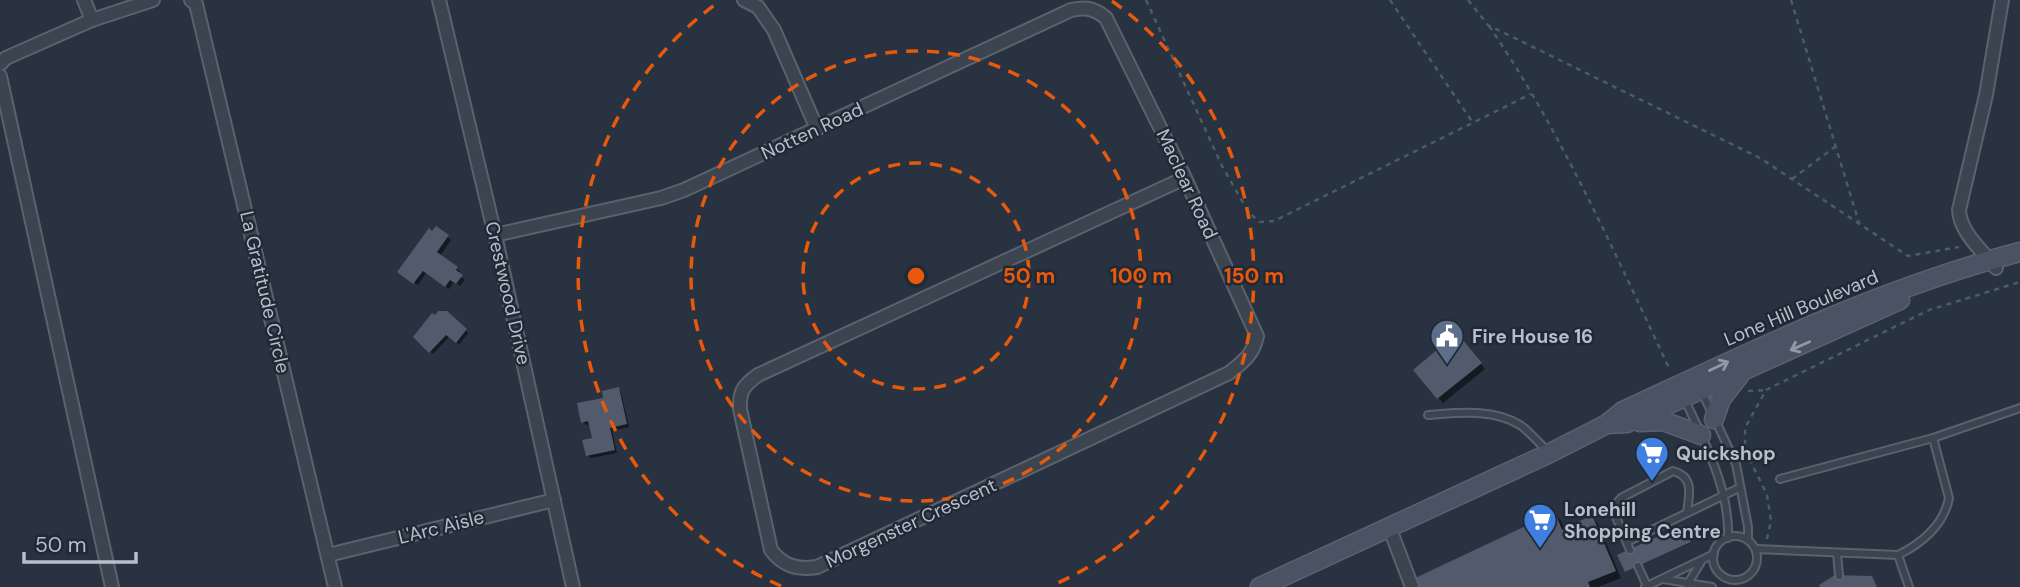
<svg xmlns="http://www.w3.org/2000/svg" width="2020" height="587" viewBox="0 0 2020 587" font-family="'DM Sans',sans-serif">
<style>
.shadow{fill:#0007}
.building{fill:#515b6b}
.lines{fill:none;stroke-linecap:round;stroke-linejoin:round}
.lane-casing{stroke:#5a626e;stroke-width:10}
.street-casing{stroke:#5a626e;stroke-width:16}
.secondary-casing{stroke:#5a626e;stroke-width:21}
.path{stroke:#4a5d60;stroke-width:2.5;stroke-dasharray:5 5;stroke-linecap:butt}
.lane{stroke:#3c4450;stroke-width:6}
.street{stroke:#3c4450;stroke-width:12}
.secondary{stroke:#4a5363;stroke-width:18}
.oneway{stroke:#9299a6}
.ring{fill:none;stroke:#e8590c;stroke-width:3.5;stroke-dasharray:12 9}
.labels{text-anchor:middle;dominant-baseline:central;stroke-width:5;stroke-linejoin:round;paint-order:stroke}
.street-label{font-size:19px;fill:#b9bfca;stroke:#212936}
.poi-label{font-size:19px;font-weight:bold;fill:#b9bfca;stroke:#212936;text-anchor:start}
.centre{fill:#e8590c;stroke:#212936;stroke-width:3.5}
.ring-label{font-size:21px;text-anchor:middle;font-weight:bold;fill:#e8590c;stroke:#212936;stroke-width:5;stroke-linejoin:round;paint-order:stroke}
</style>
<rect width="100%" height="100%" fill="#283240"/>
<g class="shadow">
<path d="M437 228 451 240 440 256 460 271 458 274 465 280 460 286 454 282 449 289 426 273 418 285 399 272Z"/>
<path d="M447 313 468 333 459 345 450 336 433 354 415 337 436 318Z"/>
<path d="M1462 340 1485 369 1443 403 1416 370Z"/>
<path d="M618 389 621 392 629 427 612 431 617 453 591 458 588 455 594 439 591 424 586 425 583 422 605 399Z"/>
<path d="M1555 514 1561 521 1565 531 1592 517 1598 524 1621 578 1598 587H1419Z"/>
<path d="M1684 528 1690 543 1627 571Z"/>
</g>
<g class="building">
<path d="M436 226 449 235 437 252 458 267 456 270 463 275 456 284 450 280 445 287 423 271 413 284 397 272 429 228 432 231Z"/>
<path d="M438 311H447L467 329 456 343 446 335 429 353 413 337 432 313 435 315Z"/>
<path d="M1457 333 1482 363 1437 399 1413 370Z"/>
<path d="M619 387 627 424 610 428 615 450 586 456 582 440 592 438 588 421 581 423 577 403 603 398 602 391Z"/>
<path d="M1555 512 1562 530 1592 515 1616 571 1588 582 1590 587H1417L1413 579Z"/>
<path d="M1683 525 1691 542 1625 572 1617 555Z"/>
<path d="M1835 575 1872 576 1877 587H1820L1819 585Z"/>
</g>
<g class="lines">
<defs>
<g id="lane">
<path d="M1701 390 1736 464 1748 527V540"/>
<path d="M1684 398C1704 441 1730 489 1728 538"/>
<path d="M1428 415C1458 413 1493 408 1520 425 1530 432 1539 443 1548 452"/>
<path d="M1780 479 1933 438"/>
<circle cx="1735" cy="558" r="22"/>
<path d="M1627 542 1739 488"/>
<path d="M1756 549 1898 555 1909 587"/>
<path d="M1630 550 1612 508 1621 498 1673 471C1695 477 1689 495 1687 513"/>
<path d="M1837 553 1839 576"/>
<path d="M1898 555C1921 544 1944 525 1949 498L1933 438 2020 408"/>
<path d="M1638 566 1647 586"/>
<path d="M1663 579 1712 587"/>
<path d="M1687 585 1701 562"/>
<path d="M1645 587 1714 554"/>
</g>
<g id="street">
<path d="M84 0 92 20"/>
<path d="M191 0 196 4 335 587"/>
<path d="M439 0 495 235 573 587"/>
<path d="M744 0 758 7 774 30 817 129"/>
<path d="M0 64 6 58 92 20 153 0"/>
<path d="M0 76 112 587"/>
<path d="M495 235 661 198 684 190 1071 10C1086 7 1094 8 1106 18L1185 178 1257 336C1253 355 1243 362 1229 373L817 567C797 570 783 566 771 550L740 409C739 391 744 385 758 375L1185 178"/>
<path d="M1996 268C1983 251 1960 233 1959 210L1986 95 2002 0"/>
<path d="M1390 529 1412 587"/>
<path d="M328 555 554 500"/>
</g>
<g id="secondary">
<path d="M1714 419 1721 399 1739 376"/>
<path d="M1640 422 1663 421 1701 435"/>
<path d="M1607 424 1627 423 1900 300"/>
<path d="M1260 587 1550 453 1607 424 1623 411C1753 351 1881 288 2020 252"/>
</g>
</defs>
<use href="#lane" class="lane-casing"/>
<use href="#street" class="street-casing"/>
<use href="#secondary" class="secondary-casing"/>
<g class="path">
<path d="M1146 0 1222 166 1249 213 1260 222 1274 221 1531 94"/>
<path d="M1390 0 1473 123"/>
<path d="M1468 0 1488 25 1760 158 1908 256 1959 247"/>
<path d="M1791 0 1859 223"/>
<path d="M1489 26C1561 131 1616 256 1670 370"/>
<path d="M1792 179 1836 146"/>
<path d="M1748 391 1766 390"/>
<path d="M1767 539 1771 521 1767 495 1745 450V428L1766 390 1929 310 2020 282"/>
</g>
<use href="#lane" class="lane"/>
<use href="#street" class="street"/>
<use href="#secondary" class="secondary"/>
</g>
<defs><path id="oneway-shaft" d="M-6 0H5M1.5-3L5.5 0L1.5 3" fill="none" stroke-width="1.6" stroke-linecap="round" stroke-linejoin="round" transform="scale(1.75)"/></defs>
<g class="oneway">
<use href="#oneway-shaft" transform="translate(1800 346) rotate(156)"/>
<use href="#oneway-shaft" transform="translate(1719 366) rotate(-25)"/>
</g>
<g class="ring">
<circle cx="916" cy="276" r="113"/>
<circle cx="916" cy="276" r="225"/>
<path d="M781 586A338 338 0 0 1 720 1M1112 1A338 338 0 0 1 1051 586"/>
</g>
<defs>
<symbol id="civic-pin" viewBox="-11 -11 22 30"><path d="M0 17L-7.5 6A9.5 9.5 0 1 1 7.5 6Z" fill="#5c6f8a" stroke="#212936"/><path d="M-.6-6.5H3V-4.5H.6V-3L4-1V1h2V6H-6V1h2V-1L-.6-3ZM-1.2 2.5V6h2.4V2.5Z" fill="#fff"/></symbol>
<symbol id="supermarket-pin" viewBox="-11 -11 22 30"><path d="M0 17L-7.5 6A9.5 9.5 0 1 1 7.5 6Z" fill="#3f7fe0" stroke="#212936"/><path d="M-6-5.5h2.5l.6 2H6L4.5 2H-2.5L-4.4-4H-6ZM-1.5 3.2a1.3 1.3 0 1 0 .1 0ZM3 3.2a1.3 1.3 0 1 0 .1 0Z" fill="#fff"/></symbol>
</defs>
<g fill-rule="evenodd">
<use href="#civic-pin" x="1428" y="317" width="38" height="52"/>
<use href="#supermarket-pin" x="1633" y="434" width="38" height="52"/>
<use href="#supermarket-pin" x="1521" y="501" width="38" height="52"/>
</g>
<g class="labels">
<g class="street-label">
<text transform="translate(812 131) rotate(-25)">Notten Road</text>
<text transform="translate(1187 184) rotate(65)">Maclear Road</text>
<text transform="translate(265 292) rotate(77)">La Gratitude Circle</text>
<text transform="translate(508 293) rotate(77)">Crestwood Drive</text>
<text transform="translate(1801 308) rotate(-23)">Lone Hill Boulevard</text>
<text transform="translate(911 523) rotate(-25)">Morgenster Crescent</text>
<text transform="translate(441 527) rotate(-14)">L'Arc Aisle</text>
</g>
<g class="poi-label">
<text x="1472" y="336">Fire House 16</text>
<text x="1676" y="453">Quickshop</text>
<text x="1564" y="509">Lonehill<tspan x="1564" dy="22">Shopping Centre</tspan></text>
</g>
</g>
<circle cx="916" cy="276" r="10" class="centre"/>
<g class="ring-label">
<text x="1029" y="283">50 m</text>
<text x="1141" y="283">100 m</text>
<text x="1254" y="283">150 m</text>
</g>
<path d="M24 552v10h112v-10" fill="none" stroke="#b9bfca" stroke-width="3.5"/>
<text x="35" y="552" font-size="21" fill="#b9bfca" stroke="#212936" stroke-width="5" paint-order="stroke">50 m</text>
</svg>
